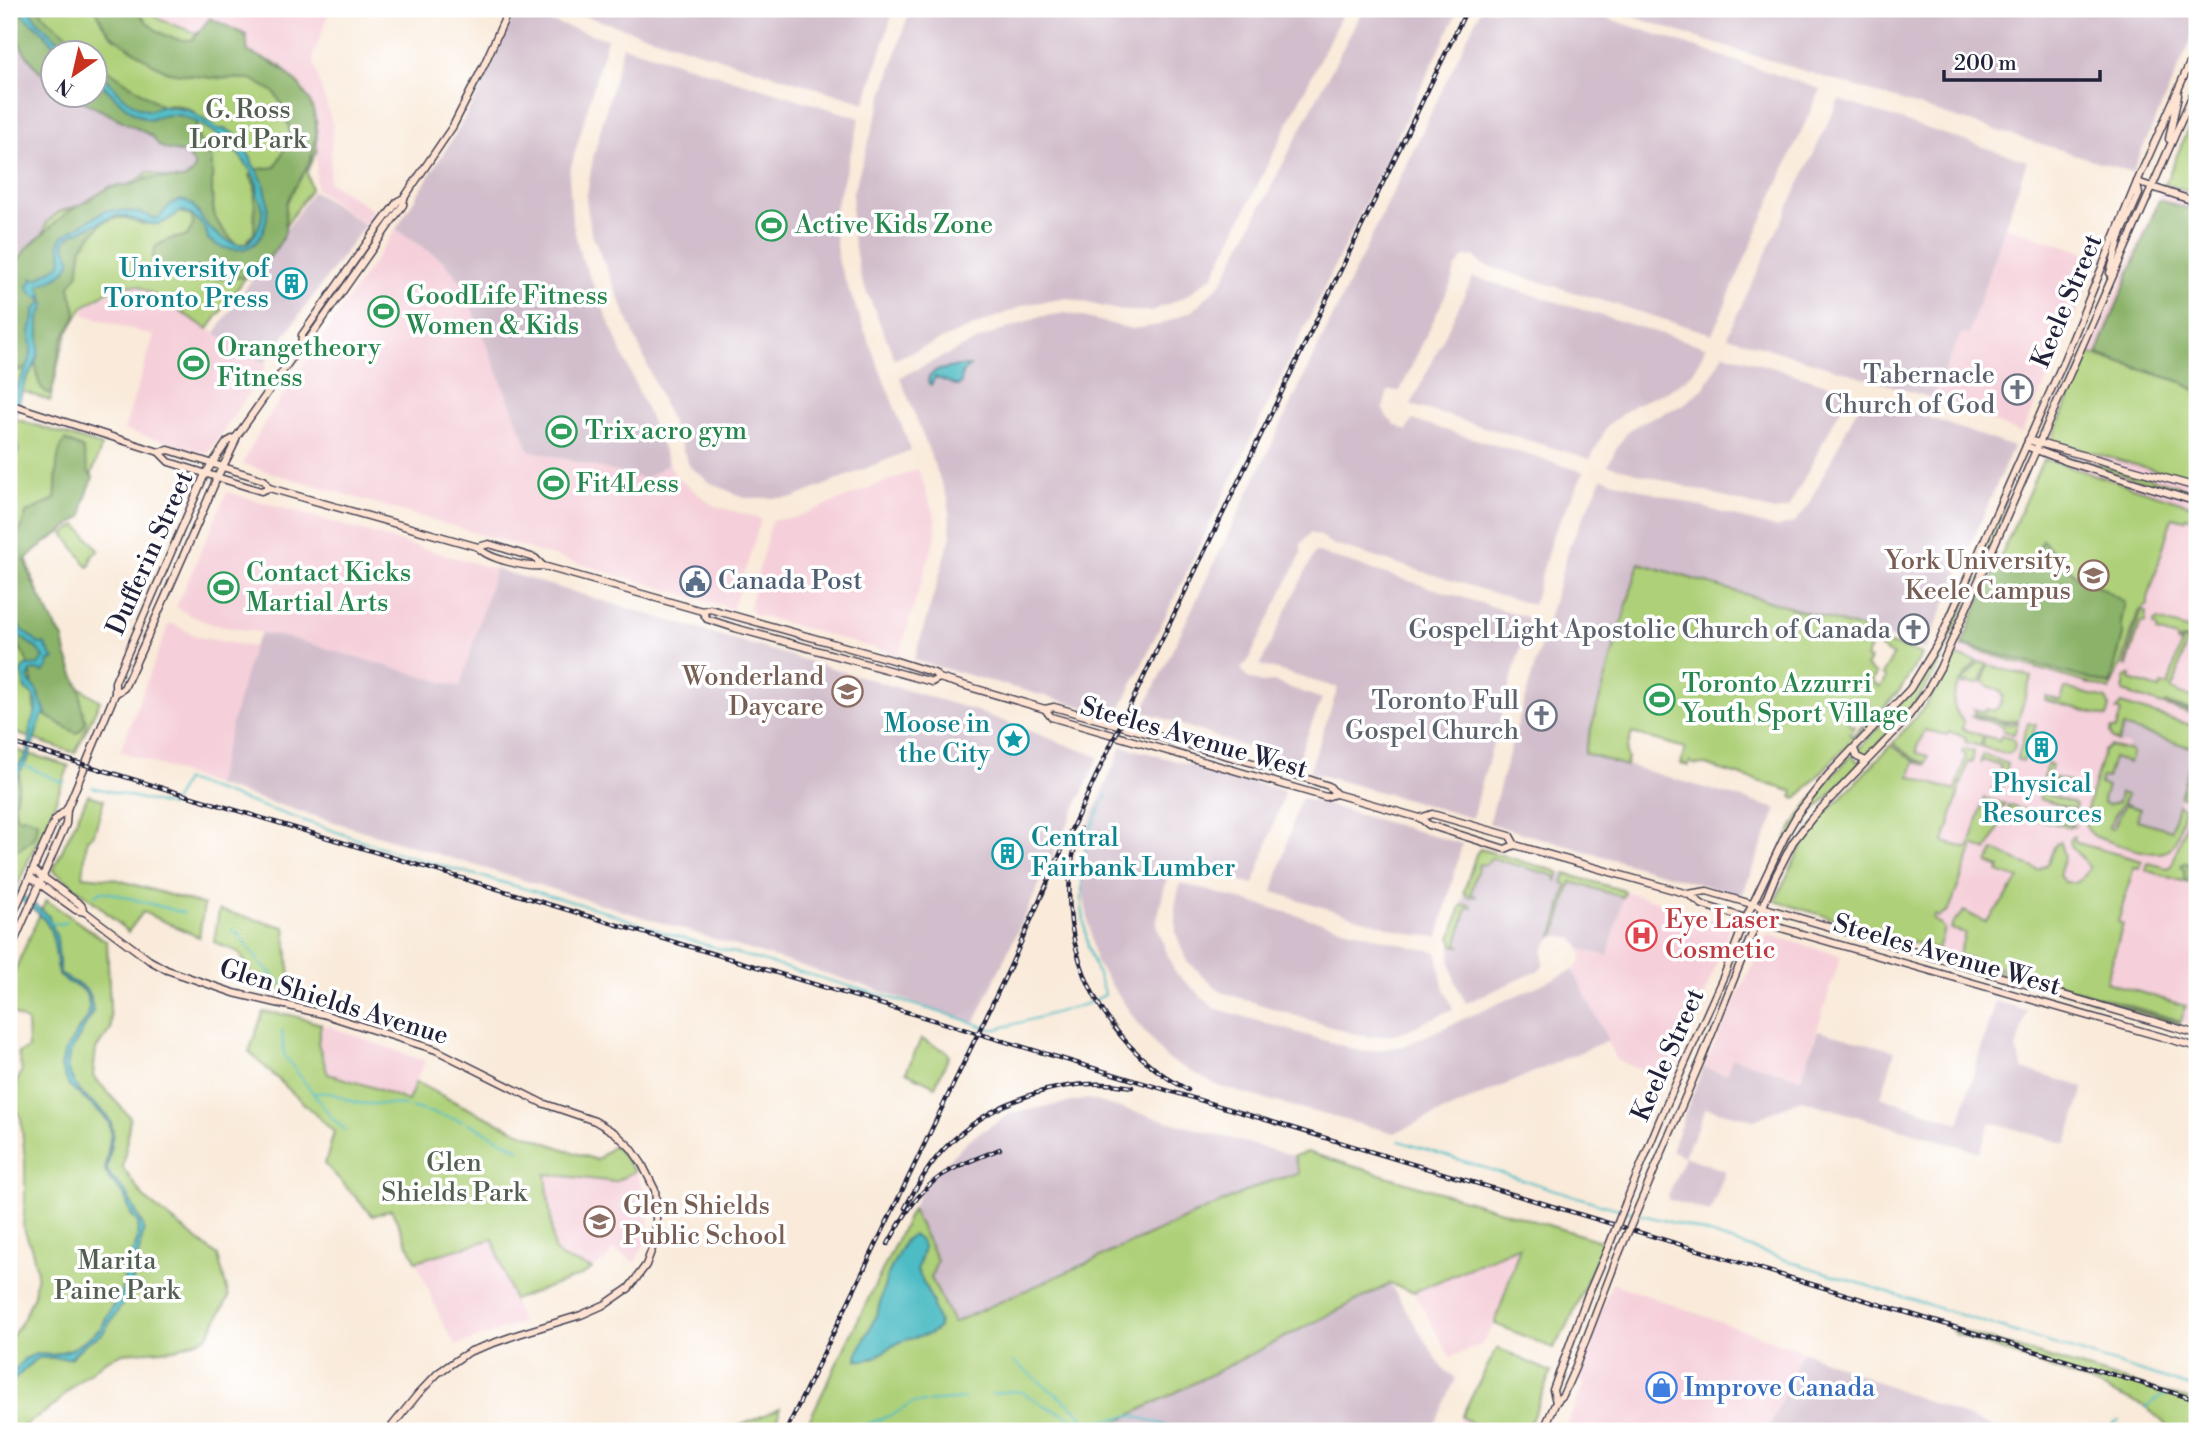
<svg xmlns="http://www.w3.org/2000/svg" width="2206" height="1440" viewBox="0 0 2206 1440" font-family="'Libre Bodoni',serif">
<style>
.built{fill:#f5cfd9}
.industrial{fill:#d1bdcb}
.green{fill:#aed078;stroke:#68795a;stroke-width:2}
.forest{fill:#8ab268;stroke:#566a52;stroke-width:2}
.water{fill:#4dbcc5;stroke:#386f80;stroke-width:2}
.lines{fill:none;stroke-linecap:round;stroke-linejoin:round}
.stream{stroke:#4dbcc5;stroke-width:2}
.secondary-casing{stroke:#424053;stroke-width:9}
.secondary{stroke:#fee3d2;stroke-width:6}
.rail-casing{stroke:#22223b;stroke-width:4.5}
.rail{stroke:#fff;stroke-width:2;stroke-dasharray:5;stroke-linecap:butt}
.secondary-bridge-casing{stroke:#424053;stroke-width:9;stroke-linecap:butt}
.secondary-bridge{stroke:#fee3d2;stroke-width:6}
.labels{text-anchor:middle;dominant-baseline:central;stroke-width:7;stroke-linejoin:round;paint-order:stroke}
.park-label{font-size:26px;fill:#535f50;stroke:#fff}
.leisure-label{font-size:26px;fill:#27864d;stroke:#fff;text-anchor:start}
.culture-label{font-size:26px;fill:#0d838f;stroke:#fff;text-anchor:end}
.street-label{font-size:26px;fill:#22223b;stroke:#fff}
.worship-label{font-size:26px;fill:#5b616d;stroke:#fff;text-anchor:end}
.education-label{font-size:26px;fill:#785e54;stroke:#fff;text-anchor:end}
.service-label{font-size:26px;fill:#4e5e75;stroke:#fff;text-anchor:start}
.health-label{font-size:26px;fill:#be3a42;stroke:#fff;text-anchor:start}
.shop-label{font-size:26px;fill:#366cbe;stroke:#fff;text-anchor:start}
</style>
<rect width="100%" height="100%" fill="#fff"/>
<filter id="ink" filterUnits="userSpaceOnUse"><feTurbulence type="fractalNoise" baseFrequency=".0143" numOctaves="2"/><feDisplacementMap in="SourceGraphic" scale="14" xChannelSelector="R" yChannelSelector="G"/><feConvolveMatrix kernelMatrix="1 2 1 2 8 2 1 2 1" color-interpolation-filters="sRGB"/></filter>
<filter id="wash" filterUnits="userSpaceOnUse"><feTurbulence type="fractalNoise" baseFrequency=".00686" numOctaves="4" result="noise"/><feDisplacementMap in="SourceGraphic" scale="28" xChannelSelector="R" yChannelSelector="G"/><feGaussianBlur stdDeviation="1.57" result="paint"/><feColorMatrix in="noise" values="0 0 0 0 0 0 0 0 0 0 0 0 0 0 0 0 0 1.4 0 .05"/><feComposite in="paint" operator="in"/></filter>
<g filter="url(#wash)">
<rect width="100%" height="100%" fill="#f9ead9"/>
<g class="built">
<path d="M144 9H330L313 57 319 82 333 125 329 182 373 210 365 225 316 189 317 120 304 89 280 66 161 20Z"/>
<path d="M2197 109V1026L1775 901 1809 831 1916 718 1934 692 1961 646Z"/>
<path d="M2005 226 2099 257 2055 364 2021 433 1932 398 1961 334 1968 335Z"/>
<path d="M396 229 442 260 461 282 529 450 645 479 669 463 675 475 712 505 761 519 733 609 242 464 266 420Z"/>
<path d="M137 283 267 366 208 454 124 430 154 336 83 314 87 303Z"/>
<path d="M918 469 936 521V535L899 655 753 614 749 607 772 520 794 518Z"/>
<path d="M227 492 495 569 461 687H457L290 638 212 624 191 616 176 607Z"/>
<path d="M169 624H173L198 637 253 647 215 785 120 751Z"/>
<path d="M1625 891 1730 925 1714 970 1669 1081 1616 1060 1573 970 1582 961 1581 949 1608 956Z"/>
<path d="M1767 934 1841 956 1801 1078 1734 1058 1726 1074 1703 1068Z"/>
<path d="M323 1024 425 1061 408 1099 329 1073 319 1042Z"/>
<path d="M635 1171 648 1198 649 1222 646 1240 635 1263 614 1249 605 1261 592 1269 562 1258 554 1250 546 1173 615 1182Z"/>
<path d="M493 1239 521 1323 456 1346 443 1324 416 1261Z"/>
<path d="M1521 1245 1495 1324 1481 1345 1450 1357 1414 1292Z"/>
<path d="M1612 1283 1802 1351 1768 1431H1564L1584 1385 1579 1379 1585 1364 1583 1357Z"/>
<path d="M1461 1417 1488 1431H1454Z"/>
</g>
<g class="industrial">
<path d="M9 9 52 81V94L71 95 120 121 190 151 197 161 196 175 186 184 148 172 133 183 112 190 80 205 59 212 42 238 28 252 15 261 9 273Z"/>
<path d="M562 9H894L865 103Z"/>
<path d="M910 9H1341L1344 10 1213 276 1183 298 1151 311H1121L1068 298 1027 304 895 359 860 276 851 227 853 192Z"/>
<path d="M1363 9H1459L1117 716 914 660 951 536 948 500 900 377 982 338 1038 317 1066 313 1132 329 1159 325 1192 311 1222 282Z"/>
<path d="M1481 9H1580L1820 89 1712 334 1481 264 1474 256 1464 257 1455 269 1452 281 1400 391H1388L1383 408 1386 416 1395 425 1407 431 1412 420 1584 472 1552 537 1533 605 1328 543 1323 537 1310 533 1301 544V554L1248 661 1241 669 1248 678 1262 683 1274 682 1322 699 1294 768 1261 753 1143 711Z"/>
<path d="M1609 9H2197V27L2132 172 1710 42Z"/>
<path d="M516 11 607 39 569 174 572 220 580 254 669 463 645 479 529 450 461 282 442 260 396 229 455 135 478 94Z"/>
<path d="M623 46 860 118 833 217 838 262 911 450 793 498H745L711 483 690 467 591 232 586 200 593 158Z"/>
<path d="M1839 100 2027 161 1968 335 1961 334 1932 398 1727 336Z"/>
<path d="M313 191 365 225 264 364 215 333Z"/>
<path d="M1473 277 1706 347 1694 371 1686 379 1668 391 1634 405 1608 425 1590 459 1411 405Z"/>
<path d="M1724 353 1850 391 1788 509 1774 511 1608 465 1616 449 1628 431 1642 422 1683 405 1705 387Z"/>
<path d="M1864 395 2013 447 1925 650 1880 634 1640 563 1585 753 1777 809 1741 896 1491 824 1489 823 1569 547 1602 478 1775 528 1794 523 1806 509Z"/>
<path d="M1315 552 1529 618 1472 818 1309 772 1338 688 1260 665Z"/>
<path d="M495 569 974 710 1099 757 974 1024 860 984 215 785 253 647 261 633 290 638 460 687Z"/>
<path d="M2123 727 2194 749 2171 831 2137 844 2108 828 2098 803 2099 787 2102 776 2107 778 2113 758 2124 760 2129 745 2118 742Z"/>
<path d="M1122 746 1285 791 1254 884 1170 864 1156 924 1174 971 1214 1008 1364 1052 1403 1046 1573 970 1608 1040 1394 1133 1220 1087 1166 1058 1136 1021 1096 962 1082 886 1085 833Z"/>
<path d="M1302 798 1462 844 1438 937 1415 935 1273 892 1298 805Z"/>
<path d="M1480 849 1625 891 1608 956 1581 949 1574 939 1564 936 1555 937 1549 941 1543 950V966L1540 970 1466 1003 1455 982 1450 957 1451 939 1476 854Z"/>
<path d="M1180 883 1412 947 1435 951 1437 952 1442 982 1453 1009 1405 1031 1391 1035 1369 1037 1351 1033 1221 992 1186 960 1176 933 1175 907Z"/>
<path d="M1995 1001 2027 1010 2016 1050 2023 1069 2084 1087 2067 1144 1990 1122 1980 1152 1801 1100 1754 1120 1706 1108 1684 1156 1726 1171 1710 1212 1667 1199 1684 1157 1671 1150 1703 1068 1726 1074 1733 1058 1801 1078 1818 1030 1895 1051 1881 1097 1959 1123Z"/>
<path d="M1088 1099 1294 1156 1299 1172 1265 1183 953 1324 931 1278 937 1260 912 1209 924 1184 968 1140 1012 1113Z"/>
<path d="M1390 1284 1442 1368 1456 1378 1432 1431H1099Z"/>
<path d="M1802 1351 2001 1431H1768Z"/>
</g>
<g class="green">
<path d="M9 9H145L161 20 280 65 301 88 317 123V150L307 172 311 189 282 231 278 243 260 270 246 277 208 329 139 286 119 285 83 307 68 332 60 355 50 401 9 386V273L15 261 28 252 42 238 47 222 59 212 80 205 112 190 133 183 148 172 186 184 196 175 197 161 190 151 71 95 94 94V52H52Z"/>
<path d="M2197 107V195L2165 184Z"/>
<path d="M2088 353 2181 382 2197 391V482L2054 442 2052 439Z"/>
<path d="M9 417 102 446C94 466 78 519 63 531 50 541 37 546 26 557L33 579 75 684 100 701 75 753 9 731Z"/>
<path d="M2054 452 2197 491V498L2053 454Z"/>
<path d="M2047 460 2197 507V520L2186 517 2185 520 2172 517 2148 599V605L2138 612 2122 665 2118 669 2110 690 1961 646 1962 644 2110 685 2123 635 2121 623 2125 603 2101 588 2079 579 2042 540 2028 570H2014L1996 567 2041 464 2043 461Z"/>
<path d="M2006 498 2001 523 1982 568 1980 565H1976Z"/>
<path d="M77 525 99 550 92 556 90 566 88 567 64 534Z"/>
<path d="M1639 563 1880 634 1873 639 1866 658 1870 660 1866 667 1876 674 1872 682 1880 687 1886 678 1882 675 1893 656 1880 648 1881 642H1884L1922 654 1900 690 1870 722 1862 718 1868 701 1856 698 1849 715V724L1855 726 1849 734 1852 736 1864 724 1865 726 1796 799 1792 797 1794 792 1705 765 1693 764 1690 761 1688 766 1681 764 1685 748 1632 733 1626 753 1628 759 1626 766 1584 753Z"/>
<path d="M1972 576 1976 578 1975 584 1934 675 1904 717 1870 753 1867 756H1862L1859 752V748C1889 717 1917 687 1938 650 1951 627 1959 600 1972 576Z"/>
<path d="M2141 611 2146 612 2145 623 2141 622 2127 666H2125L2139 615Z"/>
<path d="M2158 620 2197 632V641L2185 638 2177 641V638L2157 632 2158 627 2153 626 2155 621Z"/>
<path d="M2186 640 2193 641 2190 644H2186L2175 682 2171 689 2180 694 2193 697 2197 694V711L2166 703 2165 704 2197 713V716L2123 692 2125 678 2129 675H2131L2130 680 2160 689 2162 684 2168 686 2181 644 2178 643Z"/>
<path d="M1956 656 1977 661C1961 681 1941 698 1964 722L1962 729 1984 736 1980 746 1965 742 1966 737 1949 732 1947 735 1925 730 1916 749 1917 753 1928 756 1926 763 1914 759 1893 743 1926 705Z"/>
<path d="M1979 662 1987 664 1981 682 1973 684 1966 682 1965 685 1961 683Z"/>
<path d="M1988 665 2031 677 2018 721H2004L1977 714 1973 715 1976 712 1974 709 1985 712 1986 709 1994 711 2000 705 2003 696 2000 690 1988 686 1983 682Z"/>
<path d="M2065 688 2106 699 2110 707 2107 717 2045 700 2046 696 2061 701Z"/>
<path d="M2121 704 2197 727V760L2191 758 2194 748 2123 727 2118 742 2112 739 2110 733 2111 729H2116L2121 712 2116 710Z"/>
<path d="M1978 716 2009 724 2018 723 2014 734 2003 731V726L1974 717Z"/>
<path d="M2028 723 2036 725 2023 761 2017 760Z"/>
<path d="M1985 736 1999 740 2001 736 2013 739 2015 745 2013 751 2008 754 1982 747Z"/>
<path d="M1891 745 1914 761 1926 765 1914 762 1910 776 1955 791 1958 783 1961 785 1944 842 1969 849 1984 798 2005 804 1999 816 2002 822 1987 851 1974 845 1951 905 1947 912 1939 917 1935 915 1933 919 1940 924 1944 929 1938 950 1775 901 1809 831Z"/>
<path d="M2110 746 2131 751 2132 755 2129 763 2113 758 2107 778 2102 777 2100 784 2107 787 2103 799 2104 803 2109 805 2118 802 2120 793 2127 795 2108 828 2113 829 2125 804 2140 809 2137 820 2171 830 2178 805 2183 808V813C2180 824 2178 841 2170 849 2157 861 2112 842 2096 837 2088 832 2084 825 2085 816L2104 751Z"/>
<path d="M9 748 69 766 43 833 36 843 9 905Z"/>
<path d="M1965 749 1974 752 1972 763 1968 762 1962 783 1958 782 1966 755 1962 753V750Z"/>
<path d="M1983 754 2008 764 2000 794 1992 792 2001 766 1983 760 1980 764Z"/>
<path d="M1852 755 1860 764 1808 817 1793 836 1775 866C1780 854 1785 841 1791 830 1806 802 1830 778 1852 755Z"/>
<path d="M2191 760 2197 762V765L2189 794 2185 797H2180Z"/>
<path d="M2048 763 2052 765 2049 776 2070 782 2069 785 2047 779 2043 793 2076 804 2075 809 2039 799 2043 788 2040 786Z"/>
<path d="M88 795 104 800 94 834 87 839 83 876 115 879 204 905 199 937 143 912 128 932 98 905 53 870Z"/>
<path d="M2008 806V805L2074 825 2068 827 2009 812Z"/>
<path d="M2191 814 2197 817V858L2184 871V880L2188 883 2146 870 2148 863 2168 868 2172 866 2188 816Z"/>
<path d="M2073 836 2075 837 2074 842 2142 861 2140 868 2134 867 2118 922 2123 924 2106 982 2186 1006 2181 1021 1959 955 1965 933 1951 929 1953 923 1964 911 1985 922C2000 907 2007 896 2019 879L1998 872 2000 868 1988 863 1994 850 2038 870 2048 863 2055 845 2060 842 2064 857 2059 876 2065 882H2078L2090 868 2071 846 2070 840Z"/>
<path d="M1480 849 1559 872 1558 879 1556 881 1555 876 1491 858 1489 862 1484 865 1479 864 1471 894 1475 896 1469 897 1464 892 1476 854Z"/>
<path d="M1566 874 1625 891 1623 897 1571 882 1556 933 1553 935 1567 885 1563 883Z"/>
<path d="M46 900 107 942 111 1029 96 1049 93 1076 130 1117 123 1168 145 1199 218 1256 229 1297 207 1337 175 1349 123 1353 106 1360 74 1385 54 1406 16 1431H9V1341L23 1320 34 1295 37 1272 32 1250 23 1226 25 1200V1162L21 1118 9 1100 22 1070 18 1053 28 1048 27 1022 9 1011V983Z"/>
<path d="M1466 904 1471 905 1472 908 1467 907 1457 944 1460 946H1454L1451 939 1461 906Z"/>
<path d="M219 910 285 927 292 997 248 987 250 969 238 952 214 942Z"/>
<path d="M1945 954 2181 1023 2176 1024 1947 958Z"/>
<path d="M263 1012 291 1015 321 1024 318 1043 328 1074 372 1087 408 1101 416 1082C474 1113 534 1141 597 1160L614 1145 635 1171 615 1182 546 1174 554 1250 562 1258 592 1269 580 1276 513 1300 493 1239 416 1261 391 1209 373 1216 325 1164 334 1132 249 1052Z"/>
<path d="M921 1039 946 1051 949 1056 935 1086 906 1072Z"/>
<path d="M1307 1152 1604 1242 1567 1327 1553 1348 1495 1324 1520 1246 1414 1292 1390 1284 1099 1431H804L912 1209 937 1260 931 1278 953 1323 1265 1183 1299 1173 1294 1156Z"/>
<path d="M1950 1328 2197 1402V1431H2173L2146 1407 2078 1378 1955 1334Z"/>
<path d="M1497 1348 1551 1372 1527 1431H1488L1461 1417Z"/>
<path d="M780 1408 775 1431H728Z"/>
</g>
<g class="forest">
<path d="M9 9H39C51 26 73 35 87 52H52V83C32 66 9 36 9 9Z"/>
<path d="M96 9H136C149 28 168 41 192 40L210 18 246 35 248 52C294 69 330 105 311 158 306 173 295 185 288 200 283 208 287 221 285 231 284 241 259 272 250 277 231 277 167 286 155 268 151 261 153 253 156 246L170 239 187 236 193 225 192 217 177 209 155 222 142 224 127 218H113L102 223 82 247 78 274 70 286C70 295 76 307 76 313 75 324 67 330 63 338 56 356 58 376 51 394 37 390 38 377 36 365L18 371 9 368V275L26 249 65 214 110 187 135 184 147 178 184 179 191 174 195 168C188 146 174 155 160 146 157 144 155 140 152 136L71 95 94 94 95 61 162 106C175 104 184 105 195 113 196 129 197 146 211 156 214 174 210 194 214 212 216 225 228 235 236 244H245L254 232 255 186 250 176 254 170 275 167 291 137 285 110 274 92 251 79 211 78 168 72 153 64 111 35 102 23Z"/>
<path d="M2159 200 2197 211V391L2181 382 2097 354Z"/>
<path d="M65 440 83 449 89 473 93 477 84 503 83 516 36 549 25 560 30 577 54 624 63 638 66 654 81 692V704L86 723 80 731 76 733 34 709C33 681 33 664 15 641L9 642V533L15 536 22 527 26 513 55 499C58 479 53 458 65 440Z"/>
<path d="M2042 540 2079 579 2101 588 2125 603 2121 623 2123 635 2110 685 1962 644 1978 604 1996 567 2014 570H2028Z"/>
<path d="M9 763 19 771C22 787 10 802 17 818L26 817 37 821C38 838 28 844 14 852L9 874Z"/>
<path d="M2197 845V885L2184 880V871L2181 866 2185 862 2190 865 2196 858 2194 852Z"/>
</g>
<g class="water">
<path d="M21 9H30C35 23 63 45 76 52H61C54 47 51 41 45 34 37 24 24 22 21 9Z"/>
<path d="M95 67 124 98 140 108 150 111 160 106 188 110 219 129H225L235 134V138L244 147 252 160V163C257 170 262 178 265 187 271 212 267 253 233 249 222 248 216 246 208 239 207 227 194 215 183 211 175 214 169 220 162 223 151 228 130 217 117 215L73 234 66 239 64 245C66 249 71 256 70 261 68 275 49 281 39 286V289L42 292 45 305 39 319V351L35 364 25 382 13 421 18 452 14 458 9 461V455L13 449C6 431 8 408 16 389 20 379 27 370 30 359 33 346 29 342 30 332 31 324 35 319 34 310L42 303 40 297 38 298 29 291 28 286 31 282V278L38 279C56 263 67 273 59 243L63 236 105 211 113 210 141 213 157 219C165 214 167 203 177 201 192 197 198 213 205 223 214 234 233 247 247 244 259 232 269 210 257 195 259 184 255 179 250 170 235 146 214 129 187 118 178 113 159 115 150 120 127 113 112 93 95 78Z"/>
<path d="M958 366H970L962 373 961 382 958 386 935 377 931 385 929 384 928 378 935 371Z"/>
<path d="M9 611 12 621 39 644 44 643 54 660 49 661 48 667 43 672 35 670 31 671 28 679 37 691 46 713 41 718 29 757 9 789V776C18 766 27 758 29 744 30 738 29 732 30 727 34 710 46 704 25 689L21 671 25 666 38 665 44 658C37 643 13 637 9 624 8 620 9 616 9 611Z"/>
<path d="M9 885 48 915 57 938 60 973C79 989 90 980 93 1012L69 1055 67 1069 79 1091 104 1112 111 1122 113 1133 107 1170 112 1178 126 1192 144 1228 139 1253 130 1270 133 1280 132 1289 124 1302 102 1334 86 1343 70 1358H39L32 1362 9 1385V1378L24 1359 36 1354 53 1355 74 1348 101 1328 111 1308 121 1296 126 1267 137 1242 138 1223 131 1214 124 1195 110 1180 105 1171 111 1132 109 1123 102 1114 69 1086 61 1067 64 1053 88 1015 89 1005 86 994 82 989 66 981 58 974C52 922 52 921 9 892Z"/>
<path d="M912 1235C931 1245 921 1254 917 1269L933 1303C932 1314 940 1317 939 1327 929 1338 916 1336 903 1341 887 1346 876 1363 857 1360L858 1352 877 1314 887 1276 905 1240Z"/>
</g>
<g class="lines">
<g class="stream">
<path d="M23 765 64 783"/>
<path d="M92 787 171 806 185 780 407 856 598 909 665 933 960 1018 990 1029H997L1086 1004 1105 995 1088 947 1082 907V866L1088 835 1107 794"/>
<path d="M95 895 101 891 115 894 184 913"/>
<path d="M51 923 62 924 66 921"/>
<path d="M232 930 238 933 260 963 282 984"/>
<path d="M282 1030 284 1055 332 1118 345 1130"/>
<path d="M315 1093C340 1091 337 1099 358 1103 374 1105 389 1103 405 1106"/>
<path d="M410 1107 462 1121"/>
<path d="M468 1123 520 1150"/>
<path d="M1399 1141 1600 1204 1689 1227 1792 1262 2197 1389"/>
<path d="M1014 1362 1074 1408 1088 1423"/>
<path d="M992 1394 1011 1391 1022 1392 1042 1404 1082 1423 1088 1424 1131 1415 1184 1431"/>
<path d="M2145 1408 2165 1394"/>
<path d="M849 1431 894 1414 913 1403 965 1399"/>
<path d="M2101 1431 2119 1421"/>
</g>
</g>
</g>
<g filter="url(#ink)">
<g class="lines">
<defs>
<g id="secondary">
<path d="M2169 139 2178 95"/>
<path d="M2137 182 2197 202"/>
<path d="M2110 273 2120 237 2139 194 2137 184"/>
<path d="M301 345 302 335 374 233 398 201 404 198"/>
<path d="M9 404 159 452 169 462 261 491 269 488 478 547C487 559 528 568 543 566L702 611 710 609 896 661 934 673 939 678 1045 709 1054 707 1299 776 1329 786 1336 794 1420 818 1429 825 1505 849 1515 845 1688 894 1703 905 1739 916 2197 1047"/>
<path d="M2028 440 2197 487"/>
<path d="M2026 446 2068 462 2197 502"/>
<path d="M159 452 169 450 264 480 269 488"/>
<path d="M478 547 489 544 499 547 535 558 543 566"/>
<path d="M702 611 707 619 735 628 932 682 939 678"/>
<path d="M115 694 124 688C155 621 185 553 214 485 220 468 232 454 237 436L301 345 309 339 403 205 404 198 453 126 484 65 509 9"/>
<path d="M1045 709 1051 717 1326 797 1336 794"/>
<path d="M1854 749 1857 757 1866 761"/>
<path d="M1420 818 1432 814 1510 836 1515 845"/>
<path d="M33 870 81 905 85 912 149 960 167 970 234 993 323 1014 436 1050 542 1103 595 1121 615 1133 631 1148 642 1164 655 1190 656 1200V1238L646 1265 629 1288 606 1304 581 1315 519 1334 471 1351 461 1357 438 1373 418 1394 388 1431"/>
<path d="M30 877 76 910 85 912"/>
<path d="M1688 894 1707 891 2197 1034"/>
<path d="M9 923 55 820 67 809"/>
<path d="M9 953 66 824 67 809 115 694V682L205 474 227 442 236 437"/>
<path d="M1626 1202 1661 1117 1725 973 1746 918 1786 834 1798 813 1828 775 1910 689 1940 640 2062 365 2137 182 2197 47"/>
<path d="M1639 1206 1702 1058 1775 877 1793 842 1812 818 1905 721 1927 691 1940 668 2197 85"/>
<path d="M1556 1402 1553 1390 1587 1297 1608 1248"/>
<path d="M1543 1431 1556 1402 1563 1395 1575 1368 1619 1253"/>
</g>
</defs>
<use href="#secondary" class="secondary-casing"/>
<use href="#secondary" class="secondary"/>
<defs>
<g id="rail">
<path d="M9 742 2197 1400"/>
<path d="M1080 829C1046 929 1095 1042 1188 1090"/>
<path d="M905 1208C916 1187 928 1166 944 1149 992 1099 1065 1075 1132 1087"/>
<path d="M888 1244C902 1219 917 1192 941 1176 959 1164 981 1157 1000 1149"/>
<path d="M786 1431 1010 967 1065 843 1106 755 1467 9"/>
</g>
</defs>
<use href="#rail" class="rail-casing"/>
<use href="#rail" class="rail"/>
<defs>
<g id="secondary-bridge">
<path d="M1608 1248 1626 1202"/>
<path d="M1619 1253 1639 1206"/>
</g>
</defs>
<use href="#secondary-bridge" class="secondary-bridge-casing"/>
<use href="#secondary-bridge" class="secondary-bridge"/>
</g>
</g>
<defs>
<symbol id="stadium-ring" viewBox="-11 -11 22 22"><circle r="9.5" fill="#fff" stroke="#2e9e5b" stroke-width="1.5"/><path d="M0-5a6.5 5 0 1 0 0 10a6.5 5 0 1 0 0-10ZM-3.5-1.8h7v3.6h-7Z" fill="#2e9e5b"/></symbol>
<symbol id="building-ring" viewBox="-11 -11 22 22"><circle r="9.5" fill="#fff" stroke="#0f9aa8" stroke-width="1.5"/><path d="M-4-6H4V6H1V3H-1V6H-4ZM-2.5-4.3h1.7v1.8h-1.7ZM.8-4.3h1.7v1.8H.8ZM-2.5-1h1.7V.8h-1.7ZM.8-1h1.7V.8H.8Z" fill="#0f9aa8"/></symbol>
<symbol id="church-ring" viewBox="-11 -11 22 22"><circle r="9.5" fill="#fff" stroke="#6b7280" stroke-width="1.5"/><path d="M-1.2-6h2.4v3.5h3.3v2.4h-3.3V6h-2.4V-.1h-3.3v-2.4h3.3Z" fill="#6b7280"/></symbol>
<symbol id="university-ring" viewBox="-11 -11 22 22"><circle r="9.5" fill="#fff" stroke="#8d6e63" stroke-width="1.5"/><path d="M0-5L7-2L0 1L-7-2ZM-4 1L0 2.5L4 1V4Q0 6-4 4Z" fill="#8d6e63"/></symbol>
<symbol id="civic-ring" viewBox="-11 -11 22 22"><circle r="9.5" fill="#fff" stroke="#5c6f8a" stroke-width="1.5"/><path d="M-.6-6.5H3V-4.5H.6V-3L4-1V1h2V6H-6V1h2V-1L-.6-3ZM-1.2 2.5V6h2.4V2.5Z" fill="#5c6f8a"/></symbol>
<symbol id="school-ring" viewBox="-11 -11 22 22"><circle r="9.5" fill="#fff" stroke="#8d6e63" stroke-width="1.5"/><path d="M0-5L7-2L0 1L-7-2ZM-4 1L0 2.5L4 1V4Q0 6-4 4Z" fill="#8d6e63"/></symbol>
<symbol id="sight-ring" viewBox="-11 -11 22 22"><circle r="9.5" fill="#fff" stroke="#0f9aa8" stroke-width="1.5"/><path d="M0-6L1.8-2.2L6-1.7L2.9 1.2L3.7 5.4L0 3.3L-3.7 5.4L-2.9 1.2L-6-1.7L-1.8-2.2Z" fill="#0f9aa8"/></symbol>
<symbol id="hospital-ring" viewBox="-11 -11 22 22"><circle r="9.5" fill="#fff" stroke="#e0444e" stroke-width="1.5"/><path d="M-5-5h3v3.5h4V-5h3V5h-3V1.5h-4V5h-3Z" fill="#e0444e"/></symbol>
<symbol id="shop-ring" viewBox="-11 -11 22 22"><circle r="9.5" fill="#fff" stroke="#3f7fe0" stroke-width="1.5"/><path d="M-5-2.5h2.3a2.7 3.5 0 0 1 5.4 0H5L5.5 6h-11ZM-1.5-2.5h3a1.5 2.3 0 0 0-3 0Z" fill="#3f7fe0"/></symbol>
</defs>
<g fill-rule="evenodd">
<use href="#stadium-ring" x="754" y="208" width="35" height="35"/>
<use href="#building-ring" x="274" y="266" width="35" height="35"/>
<use href="#stadium-ring" x="366" y="294" width="35" height="35"/>
<use href="#stadium-ring" x="176" y="346" width="35" height="35"/>
<use href="#church-ring" x="2000" y="372" width="35" height="35"/>
<use href="#stadium-ring" x="544" y="414" width="35" height="35"/>
<use href="#stadium-ring" x="536" y="466" width="35" height="35"/>
<use href="#university-ring" x="2076" y="558" width="35" height="35"/>
<use href="#civic-ring" x="678" y="564" width="35" height="35"/>
<use href="#stadium-ring" x="206" y="570" width="35" height="35"/>
<use href="#church-ring" x="1896" y="612" width="35" height="35"/>
<use href="#school-ring" x="830" y="674" width="35" height="35"/>
<use href="#stadium-ring" x="1642" y="682" width="35" height="35"/>
<use href="#church-ring" x="1524" y="698" width="35" height="35"/>
<use href="#sight-ring" x="996" y="722" width="35" height="35"/>
<use href="#building-ring" x="2024" y="730" width="35" height="35"/>
<use href="#building-ring" x="990" y="836" width="35" height="35"/>
<use href="#hospital-ring" x="1624" y="918" width="35" height="35"/>
<use href="#school-ring" x="582" y="1204" width="35" height="35"/>
<use href="#shop-ring" x="1644" y="1370" width="35" height="35"/>
</g>
<g class="labels">
<g class="park-label">
<text x="248" y="110">G. Ross<tspan x="248" dy="30">Lord Park</tspan></text>
<text x="454" y="1163">Glen<tspan x="454" dy="30">Shields Park</tspan></text>
<text x="117" y="1261">Marita<tspan x="117" dy="30">Paine Park</tspan></text>
</g>
<g class="leisure-label">
<text x="795" y="225">Active Kids Zone</text>
<text x="406" y="296">GoodLife Fitness<tspan x="406" dy="30">Women &amp; Kids</tspan></text>
<text x="217" y="348">Orangetheory<tspan x="217" dy="30">Fitness</tspan></text>
<text x="585" y="431">Trix acro gym</text>
<text x="576" y="484">Fit4Less</text>
<text x="246" y="573">Contact Kicks<tspan x="246" dy="30">Martial Arts</tspan></text>
<text x="1682" y="684">Toronto Azzurri<tspan x="1682" dy="30">Youth Sport Village</tspan></text>
</g>
<g class="culture-label">
<text x="269" y="269">University of<tspan x="269" dy="30">Toronto Press</tspan></text>
<text x="990" y="724">Moose in<tspan x="990" dy="30">the City</tspan></text>
<text x="2042" y="784" text-anchor="middle">Physical<tspan x="2042" dy="30">Resources</tspan></text>
<text x="1031" y="838" text-anchor="start">Central<tspan x="1031" dy="30">Fairbank Lumber</tspan></text>
</g>
<g class="street-label">
<text transform="translate(2067 301) rotate(-67)">Keele Street</text>
<text transform="translate(150 553) rotate(-66)">Dufferin Street</text>
<text transform="translate(1194 738) rotate(16)">Steeles Avenue West</text>
<text transform="translate(1947 955) rotate(16)">Steeles Avenue West</text>
<text transform="translate(334 1002) rotate(17)">Glen Shields Avenue</text>
<text transform="translate(1668 1055) rotate(-66)">Keele Street</text>
</g>
<g class="worship-label">
<text x="1995" y="375">Tabernacle<tspan x="1995" dy="30">Church of God</tspan></text>
<text x="1891" y="630">Gospel Light Apostolic Church of Canada</text>
<text x="1519" y="701">Toronto Full<tspan x="1519" dy="30">Gospel Church</tspan></text>
</g>
<g class="education-label">
<text x="2071" y="561">York University,<tspan x="2071" dy="30">Keele Campus</tspan></text>
<text x="824" y="677">Wonderland<tspan x="824" dy="30">Daycare</tspan></text>
<text x="623" y="1206" text-anchor="start">Glen Shields<tspan x="623" dy="30">Public School</tspan></text>
</g>
<g class="service-label">
<text x="718" y="581">Canada Post</text>
</g>
<g class="health-label">
<text x="1665" y="920">Eye Laser<tspan x="1665" dy="30">Cosmetic</tspan></text>
</g>
<g class="shop-label">
<text x="1684" y="1388">Improve Canada</text>
</g>
</g>
<rect width="2206" height="1440" fill="none" stroke="#fff" stroke-width="35"/>
<g transform="translate(74 74) rotate(214)"><circle r="33" fill="#ffffff" stroke="#a7a7b1" stroke-width="2"/>
<path d="M0-5L12 26L0 18L-12 26Z" fill="#c8321e"/>
<text y="-10" font-size="19" font-weight="bold" text-anchor="middle" fill="#22223b">N</text>
</g>
<path d="M1944 70v10h156v-10" fill="none" stroke="#22223b" stroke-width="3.5"/>
<text x="1954" y="70" font-size="21" fill="#22223b" stroke="#ffffff" stroke-width="5" paint-order="stroke">200 m</text>
</svg>
